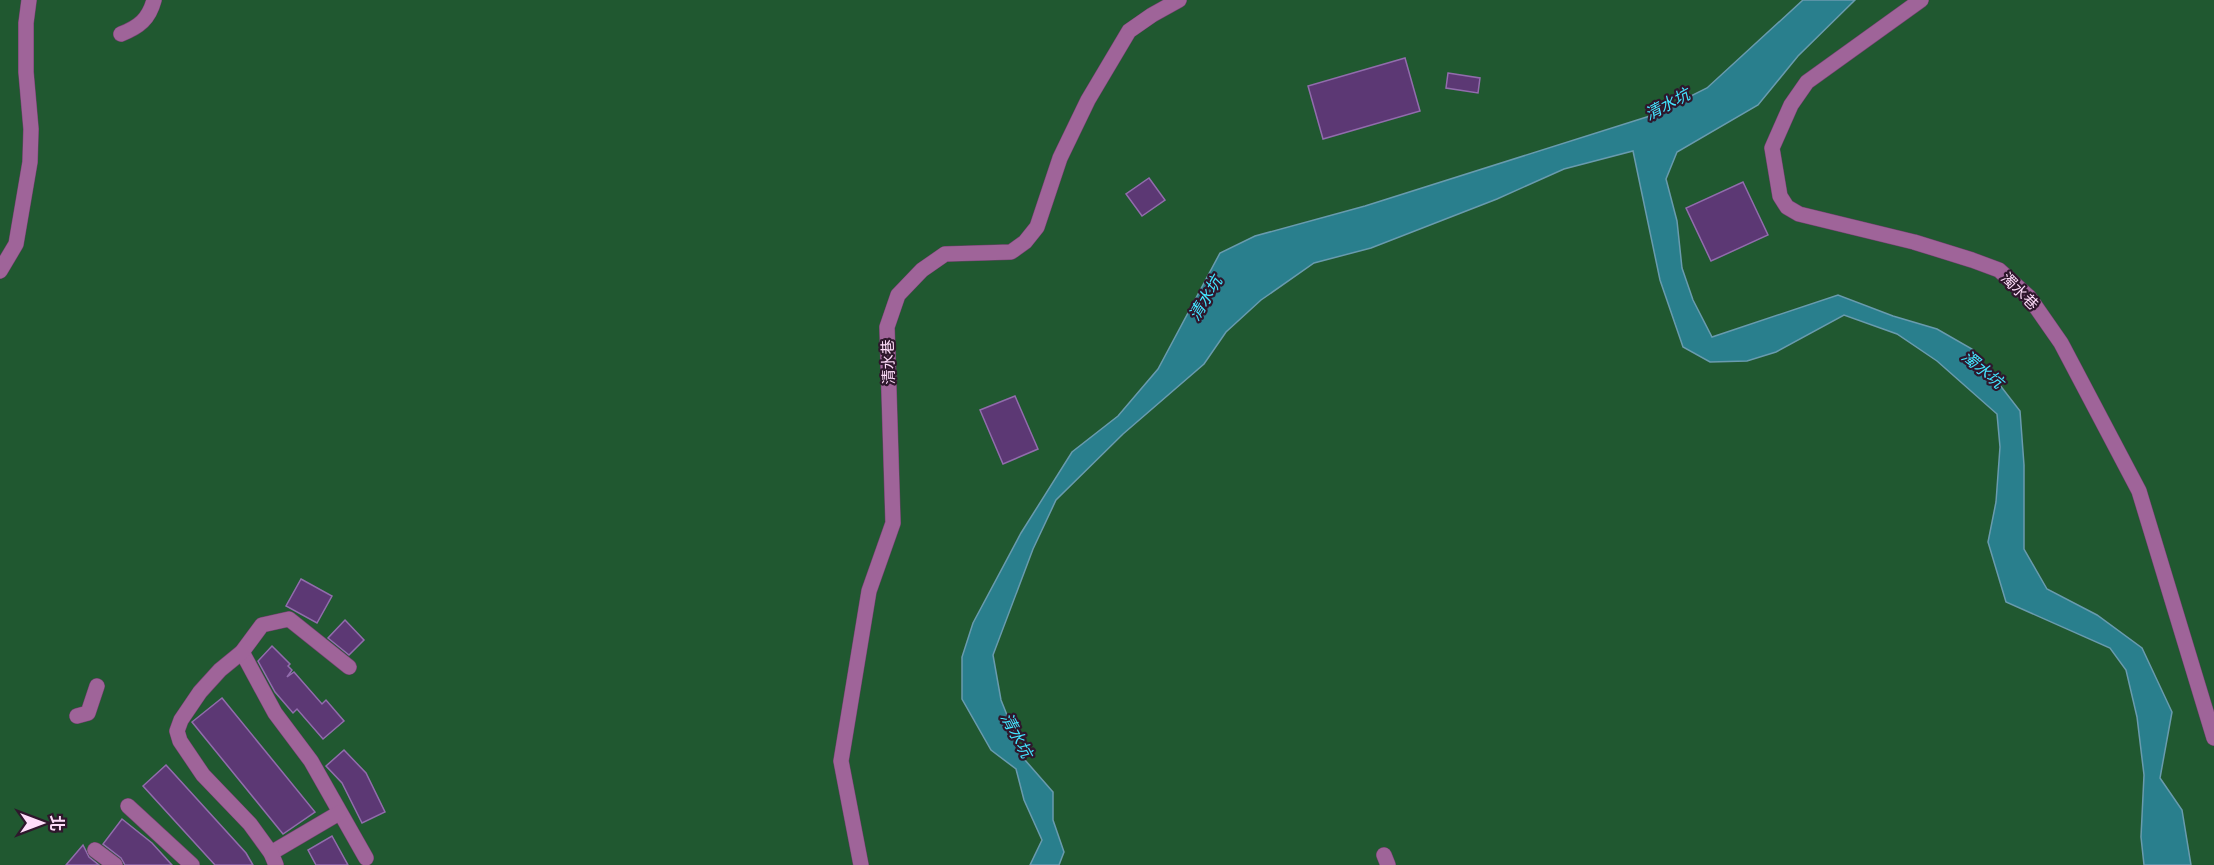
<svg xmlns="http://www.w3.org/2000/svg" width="2214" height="865" viewBox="0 0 2214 865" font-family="Mulish,'Noto Sans TC',sans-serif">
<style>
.green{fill:#205830}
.water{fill:#297f8d;stroke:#699bae;stroke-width:1.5}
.building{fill:#5c3874;stroke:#926cad;stroke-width:1.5}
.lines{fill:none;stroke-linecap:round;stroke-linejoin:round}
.minor-casing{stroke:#71416e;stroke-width:16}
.minor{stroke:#9f6499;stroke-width:15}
.labels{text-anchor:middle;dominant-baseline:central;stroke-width:4.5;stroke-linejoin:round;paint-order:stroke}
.street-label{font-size:15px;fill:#feddfa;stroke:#2e172c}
.water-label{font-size:16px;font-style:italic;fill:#43e6ff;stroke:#2e172c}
</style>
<rect width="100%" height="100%" fill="#562152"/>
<rect class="green" x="0" y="0" width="2214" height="865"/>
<path class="water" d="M1803 0H1855L1798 56 1758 105 1677 152 1666 179 1677 221 1682 268 1693 300 1712 337 1838 295 1893 316 1937 329 1972 349 2020 411 2024 465V549L2047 589 2097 615 2142 648 2172 712 2160 778 2182 810 2191 865H2144L2141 837 2144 775 2137 717 2126 670 2110 648 2006 602 1988 542 1996 502 2000 447 1997 414 1937 361 1897 334 1844 315 1776 352 1747 361 1710 362 1683 347 1660 280 1633 151 1564 169 1497 199 1371 248 1314 263 1261 300 1226 332 1204 364 1123 434 1056 500 1033 549 993 655 1001 700 1025 760 1053 792V820L1064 852 1059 865H1030L1042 840 1024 800 1016 769 991 750 962 699V657L973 623 1021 533 1072 452 1118 416 1158 369 1220 253 1255 236 1365 206 1653 115 1707 88Z"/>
<g class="building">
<path d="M1405 58 1420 111 1323 139 1308 86Z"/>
<path d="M1448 73 1480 78 1478 93 1446 88Z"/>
<path d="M1149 178 1165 200 1142 216 1126 194Z"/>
<path d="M1743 182 1768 235 1711 261 1686 208Z"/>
<path d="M1015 396 1038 449 1003 464 980 410Z"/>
<path d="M301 579 332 596 317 623 286 606Z"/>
<path d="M345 620 364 640 349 655 328 638Z"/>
<path d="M272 646 290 664 288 666 292 670 287 677 294 672 322 704 326 700 344 721 323 739 297 709 293 713 275 692 258 661Z"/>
<path d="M222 698 315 812 283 834 192 722Z"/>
<path d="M344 750 366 773 385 812 362 823 342 783 326 766Z"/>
<path d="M166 765 246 853 253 865H215L143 786Z"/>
<path d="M122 819 152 843 172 865H125L121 858 103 844Z"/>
<path d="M332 836 348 865H316L308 850Z"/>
<path d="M83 845 89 857 99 865H66Z"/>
</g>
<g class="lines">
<defs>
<g id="minor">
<path d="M1921 0 1807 82 1791 105 1772 148 1780 196 1787 207 1799 214 1914 242 1972 260 1999 270 2029 297 2061 343 2139 491 2214 738"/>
<path d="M121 34C139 27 149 19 154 0"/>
<path d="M0 271 16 244 30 162 31 129 26 72V23L29 0"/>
<path d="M242 652 275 713 311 761 366 858"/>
<path d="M77 716 88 713 97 686"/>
<path d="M128 806 192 865"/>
<path d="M95 850 115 865"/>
<path d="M271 853 339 813"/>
<path d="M1384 855 1388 865"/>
<path d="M276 865 271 853 250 824 203 775 180 741 177 731 181 720 200 692 220 670 242 652 262 625 289 619 349 667"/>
<path d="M861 865 841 761 869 591 893 523 887 327 898 295 922 270 945 254 1011 252 1025 242 1037 227 1060 158 1088 100 1129 31 1152 15 1179 0"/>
</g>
</defs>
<use href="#minor" class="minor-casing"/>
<use href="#minor" class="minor"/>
</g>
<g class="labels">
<g class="street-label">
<text transform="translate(2020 291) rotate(45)">濁水巷</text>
<text transform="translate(888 362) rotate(-92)">清水巷</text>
</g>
<g class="water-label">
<text transform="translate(1667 104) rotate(-28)">清水坑</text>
<text transform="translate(1205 298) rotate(-59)">清水坑</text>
<text transform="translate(1983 369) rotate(40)">濁水坑</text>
<text transform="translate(1017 735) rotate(62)">清水坑</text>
</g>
</g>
<g transform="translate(42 823) rotate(90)" stroke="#2e172c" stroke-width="4.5" paint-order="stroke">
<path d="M0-4.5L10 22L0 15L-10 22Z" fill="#feddfa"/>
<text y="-9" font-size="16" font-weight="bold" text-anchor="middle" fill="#feddfa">北</text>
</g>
</svg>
